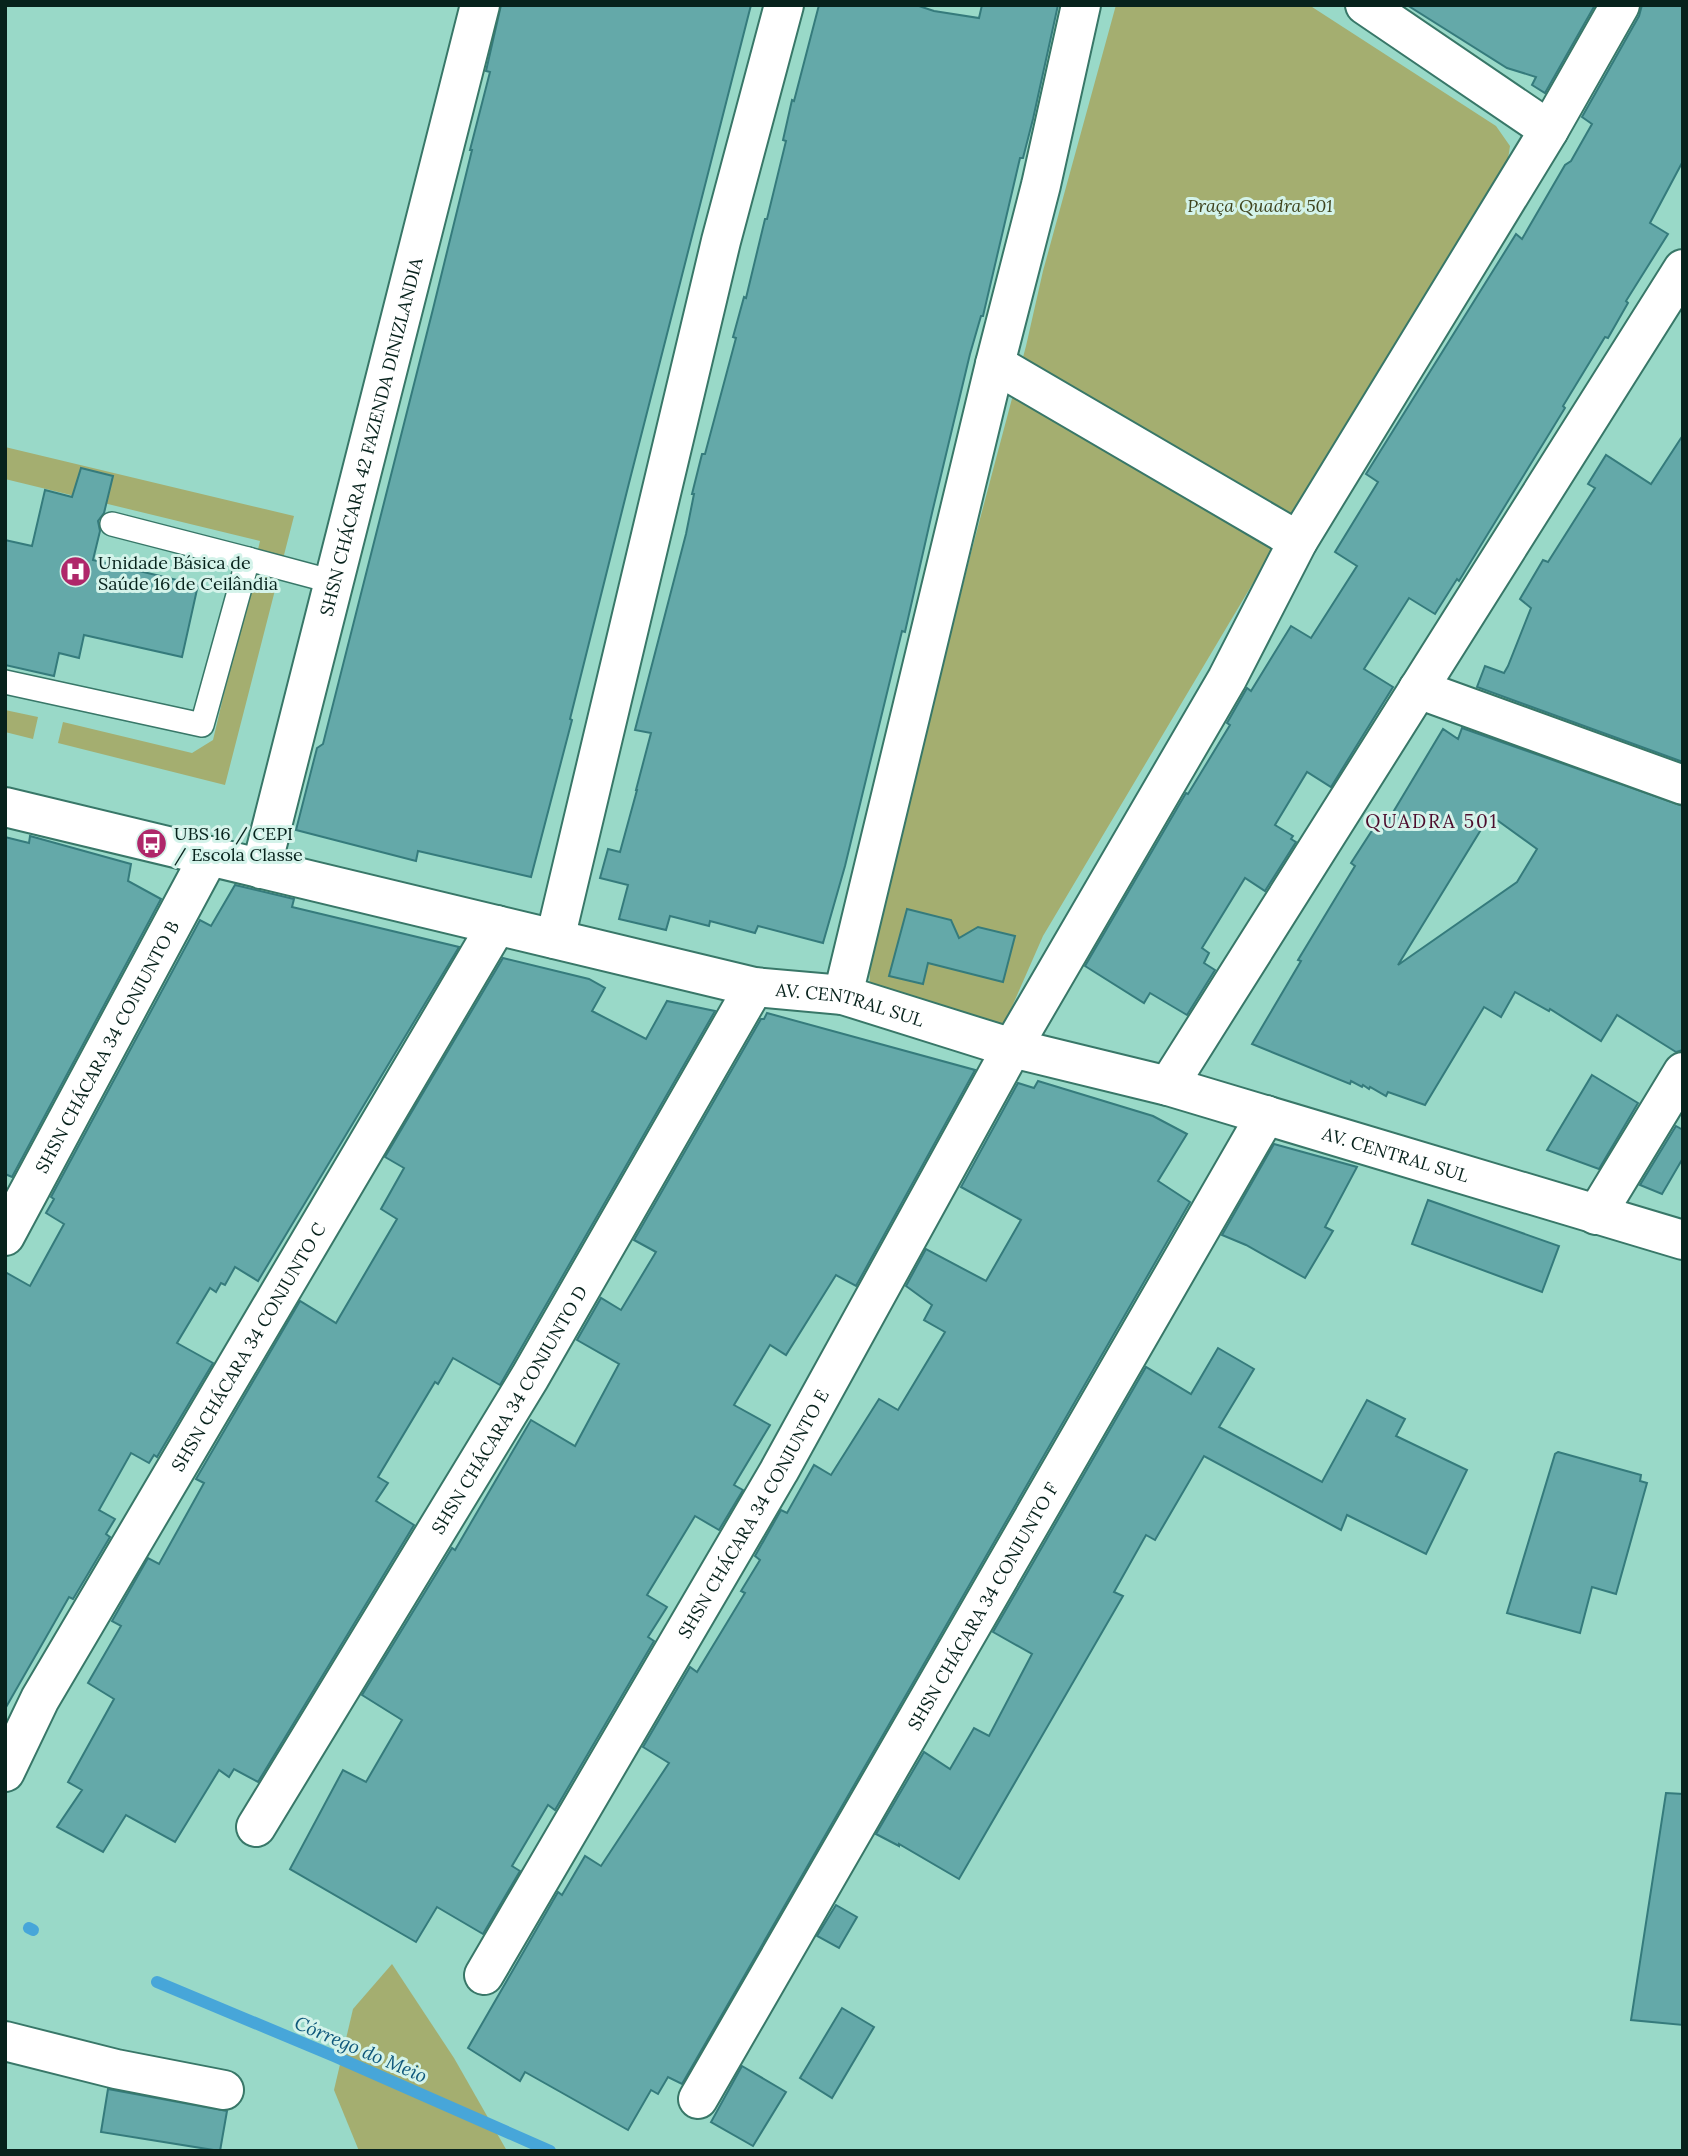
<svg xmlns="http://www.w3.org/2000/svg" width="1688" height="2156" viewBox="0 0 1688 2156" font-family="Lora,serif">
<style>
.green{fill:#a4ae70}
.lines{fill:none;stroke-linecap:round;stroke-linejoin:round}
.stream{stroke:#47a6d9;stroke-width:12}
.building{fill:#64a9a9;stroke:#357b7c;stroke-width:2;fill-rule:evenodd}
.service-casing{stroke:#387768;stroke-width:26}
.minor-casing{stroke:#387768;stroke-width:42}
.tertiary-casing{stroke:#387768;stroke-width:42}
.service{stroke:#fff;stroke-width:23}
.minor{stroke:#fff;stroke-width:38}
.tertiary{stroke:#fff;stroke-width:38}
.labels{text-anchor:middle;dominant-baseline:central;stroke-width:6;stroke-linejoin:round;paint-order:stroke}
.park-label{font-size:18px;font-style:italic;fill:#3f441e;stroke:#d4f3ea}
.street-label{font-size:18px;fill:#07221c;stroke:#d4f3ea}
.poi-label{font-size:18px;fill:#07221c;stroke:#d4f3ea;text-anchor:start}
.neighbourhood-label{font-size:19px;letter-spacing:2px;fill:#4d0c2c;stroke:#d4f3ea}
.water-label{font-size:19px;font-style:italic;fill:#0f587b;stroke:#d4f3ea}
</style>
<rect width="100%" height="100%" fill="#99d9c8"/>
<g class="green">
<path d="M1116 5H1309L1496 126 1510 146 1507 166 1253 583 1043 936 1004 1025 870 990 869 958 972 549 1026 346 1043 271Z"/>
<path d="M5 447 294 516 225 785 58 743 63 722 192 753 213 740 260 541 5 479Z"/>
<path d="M5 710 38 717 33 739 5 732Z"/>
<path d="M392 1964 454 2058 507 2151H359L334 2090 353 2009Z"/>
</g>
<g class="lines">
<g class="stream">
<path d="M29 1928 33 1930"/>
<path d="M157 1982 334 2056 550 2151"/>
</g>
</g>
<g class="building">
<path d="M501 5H751L629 483 570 719 572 720 531 877 418 851 416 861 296 830 317 748 323 744 433 309 472 150H470L490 72 486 71Z"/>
<path d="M819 5H916L934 11 979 18 982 5H1058L1033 119 1023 158H1020L983 316H981L970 354 932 513 905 632 902 631 845 866 823 943 758 926 755 933 710 921 709 926 670 916 666 930 619 919 628 885 600 878 608 849 620 852 637 790H636L651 733 635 730 686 534 694 494H692L702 454H705L736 338 733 337 744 297 746 298 765 219H767L786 141 783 140 792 100 794 101Z"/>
<path d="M1407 5H1595L1545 93 1532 85 1536 77 1507 68Z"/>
<path d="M1642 5H1683V161L1650 223 1668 234 1626 301 1628 303 1608 338 1605 337 1563 406 1565 408 1459 581 1457 579 1435 614 1409 598 1364 669 1393 687 1331 787 1307 772 1275 825 1293 836 1291 839 1296 842 1265 891 1245 878 1202 948 1209 953 1204 963 1215 970 1187 1015 1150 993 1144 1003 1085 966 1186 793 1188 794 1230 725 1227 723 1247 688 1251 691 1291 626 1311 638 1357 566 1335 552 1378 482 1366 474 1516 234 1522 239 1565 165 1571 161 1592 124 1582 117 1639 16Z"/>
<path d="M1683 435V762L1477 687 1485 666 1504 673 1508 666 1531 608 1520 599 1543 560 1548 562 1595 488 1588 484 1606 455 1651 484Z"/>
<path d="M81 468 113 476 104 513 98 521 100 531 93 560 198 585 182 657 84 635 79 658 59 653 54 676 5 665V540L32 546 45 490 72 497Z"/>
<path d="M1462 728 1683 806V1050L1676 1052 1617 1015 1601 1041 1550 1009 1549 1011 1515 992 1501 1017 1484 1007 1425 1105 1388 1092 1386 1096 1370 1087 1369 1089 1363 1085 1362 1087 1351 1081 1350 1084 1252 1044 1301 961 1298 960 1355 866 1351 863 1373 829 1380 834 1443 729 1458 739ZM1490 815 1537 849 1517 882 1398 965Z"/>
<path d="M30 836 131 864 128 881 161 899 12 1177 5 1174V837L29 843Z"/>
<path d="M235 885 294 899 292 907 459 947 258 1281 235 1267 225 1285 221 1283 216 1292 210 1288 177 1343 213 1363 157 1457 154 1455 149 1463 131 1453 99 1510 115 1519 106 1534 110 1537 73 1599 69 1597 5 1709V1272L30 1286 64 1224 46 1213 54 1199 51 1197 200 920 211 926Z"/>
<path d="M907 909 951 920 959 938 978 927 1015 936 1003 982 928 963 923 984 889 976Z"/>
<path d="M503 958 589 979 605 988 592 1011 646 1039 667 1001 715 1011 500 1385 453 1358 438 1384 435 1382 378 1477 388 1483 376 1501 414 1525 258 1782 234 1769 229 1777 219 1770 175 1842 126 1815 103 1852 57 1827 82 1790 68 1782 114 1699 88 1683 121 1626 112 1621 148 1558 159 1564 204 1483 196 1479 300 1301 336 1323 397 1219 381 1209 404 1168 385 1157Z"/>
<path d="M767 1013 975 1070 856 1286 836 1275 786 1355 770 1345 734 1405 770 1425 734 1485 743 1490 719 1530 695 1516 647 1595 667 1607 648 1637 654 1641 555 1810 548 1805 512 1866 520 1871 483 1934 437 1907 416 1942 290 1869 343 1770 366 1782 402 1720 362 1695 452 1548 455 1550 531 1420 575 1446 619 1364 577 1340 601 1298 621 1310 656 1252 634 1240 761 1019H764Z"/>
<path d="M1592 1075 1638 1103 1599 1169 1547 1150Z"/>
<path d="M1038 1081 1153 1116 1187 1134 1158 1181 1190 1202 682 2084 668 2077 658 2094 651 2090 628 2130 525 2072 520 2081 468 2048 558 1892 562 1895 585 1856 601 1866 669 1763 643 1747 690 1667 697 1672 745 1593 741 1591 760 1560 755 1556 781 1510 787 1513 814 1465 831 1475 879 1399 898 1410 945 1332 924 1320 932 1305 906 1286 926 1249 986 1281 1021 1220 961 1187 1018 1083 1034 1088Z"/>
<path d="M1676 1126 1683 1130V1158L1662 1194 1640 1185Z"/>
<path d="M1274 1144 1357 1167 1325 1227 1333 1231 1305 1278 1246 1245 1222 1235Z"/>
<path d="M1428 1200 1559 1246 1542 1292 1412 1244Z"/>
<path d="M1218 1348 1254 1369 1219 1427 1322 1482 1367 1400 1405 1419 1396 1436 1467 1470 1426 1554 1347 1515 1341 1530 1204 1456 1155 1540 1146 1535 1114 1592 1123 1596 959 1879 899 1844V1846L876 1834 924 1752 950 1769 974 1728 989 1736 1032 1654 993 1632 1146 1367 1191 1394Z"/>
<path d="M1558 1452 1641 1475 1640 1481 1647 1483 1616 1594 1592 1587 1580 1633 1507 1613 1555 1454Z"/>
<path d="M1666 1793 1683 1794V2025L1631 2020Z"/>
<path d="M836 1905 857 1917 839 1948 817 1936Z"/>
<path d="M842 2008 874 2027 832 2098 800 2078Z"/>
<path d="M742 2066 786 2092 753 2146 711 2122Z"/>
<path d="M108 2089 227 2111 220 2151 101 2132Z"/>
</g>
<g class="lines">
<defs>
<g id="service">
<path d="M112 524 248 559"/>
<path d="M5 682 202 725 248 559 334 582"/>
</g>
<g id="minor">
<path d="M1365 5 1549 130"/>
<path d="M995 364 1298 541"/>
<path d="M1418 689 1683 785"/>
<path id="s1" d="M261 869 480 5"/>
<path d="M555 939 721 241 784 5"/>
<path d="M843 995 995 364 1041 185 1081 5"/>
<path d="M1168 1086 1683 269"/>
<path d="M1596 1215 1683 1072"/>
<path id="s2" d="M5 1236 209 856"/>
<path id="s3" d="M256 1827 530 1377 754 987"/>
<path id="s4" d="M484 1975 779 1471 1012 1048 1227 679 1298 541 1549 130 1620 5"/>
<path d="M5 2041 116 2069 224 2090"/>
<path id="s5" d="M698 2099 1266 1115"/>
</g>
<g id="tertiary">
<path id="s6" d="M5 807 754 987 843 995 1012 1048 1168 1086 1683 1240"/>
<path id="s7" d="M5 1772 40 1699 497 925"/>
</g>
</defs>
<use href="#service" class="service-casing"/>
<use href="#minor" class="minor-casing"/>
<use href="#tertiary" class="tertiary-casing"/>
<use href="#service" class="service"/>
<use href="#minor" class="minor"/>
<use href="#tertiary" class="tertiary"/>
</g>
<defs>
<symbol id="hospital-disc" viewBox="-11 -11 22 22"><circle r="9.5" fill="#af276a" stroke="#d4f3ea"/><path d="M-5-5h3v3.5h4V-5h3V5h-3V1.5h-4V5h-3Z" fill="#fff"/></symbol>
<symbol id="bus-disc" viewBox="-11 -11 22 22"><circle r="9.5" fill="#af276a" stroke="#d4f3ea"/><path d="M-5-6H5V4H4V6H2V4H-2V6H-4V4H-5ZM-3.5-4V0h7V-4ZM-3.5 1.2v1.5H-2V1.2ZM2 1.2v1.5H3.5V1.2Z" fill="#fff"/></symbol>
</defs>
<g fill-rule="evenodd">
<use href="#hospital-disc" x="58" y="554" width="35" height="35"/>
<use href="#bus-disc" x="134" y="826" width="35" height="35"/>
</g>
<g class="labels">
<g class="park-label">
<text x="1260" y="205">Praça Quadra 501</text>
</g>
<g class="street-label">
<text stroke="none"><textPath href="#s1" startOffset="446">SHSN CHÁCARA 42 FAZENDA DINIZLANDIA</textPath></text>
<text stroke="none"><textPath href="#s6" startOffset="868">AV. CENTRAL SUL</textPath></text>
<text stroke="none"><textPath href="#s2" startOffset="215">SHSN CHÁCARA 34 CONJUNTO B</textPath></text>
<text stroke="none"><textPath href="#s6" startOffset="1435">AV. CENTRAL SUL</textPath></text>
<text stroke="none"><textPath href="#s7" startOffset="490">SHSN CHÁCARA 34 CONJUNTO C</textPath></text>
<text stroke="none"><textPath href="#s3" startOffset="488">SHSN CHÁCARA 34 CONJUNTO D</textPath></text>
<text stroke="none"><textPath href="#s4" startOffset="534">SHSN CHÁCARA 34 CONJUNTO E</textPath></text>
<text stroke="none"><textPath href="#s5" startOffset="569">SHSN CHÁCARA 34 CONJUNTO F</textPath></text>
</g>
<g class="poi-label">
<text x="98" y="562">Unidade Básica de<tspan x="98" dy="21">Saúde 16 de Ceilândia</tspan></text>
<text x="174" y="833">UBS 16 / CEPI<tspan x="174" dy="21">/ Escola Classe</tspan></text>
</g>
<g class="neighbourhood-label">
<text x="1432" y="821">QUADRA 501</text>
</g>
<g class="water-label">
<text transform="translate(361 2049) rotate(23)">Córrego do Meio</text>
</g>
</g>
<rect width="1688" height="2156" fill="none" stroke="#07221c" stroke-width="14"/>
</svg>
